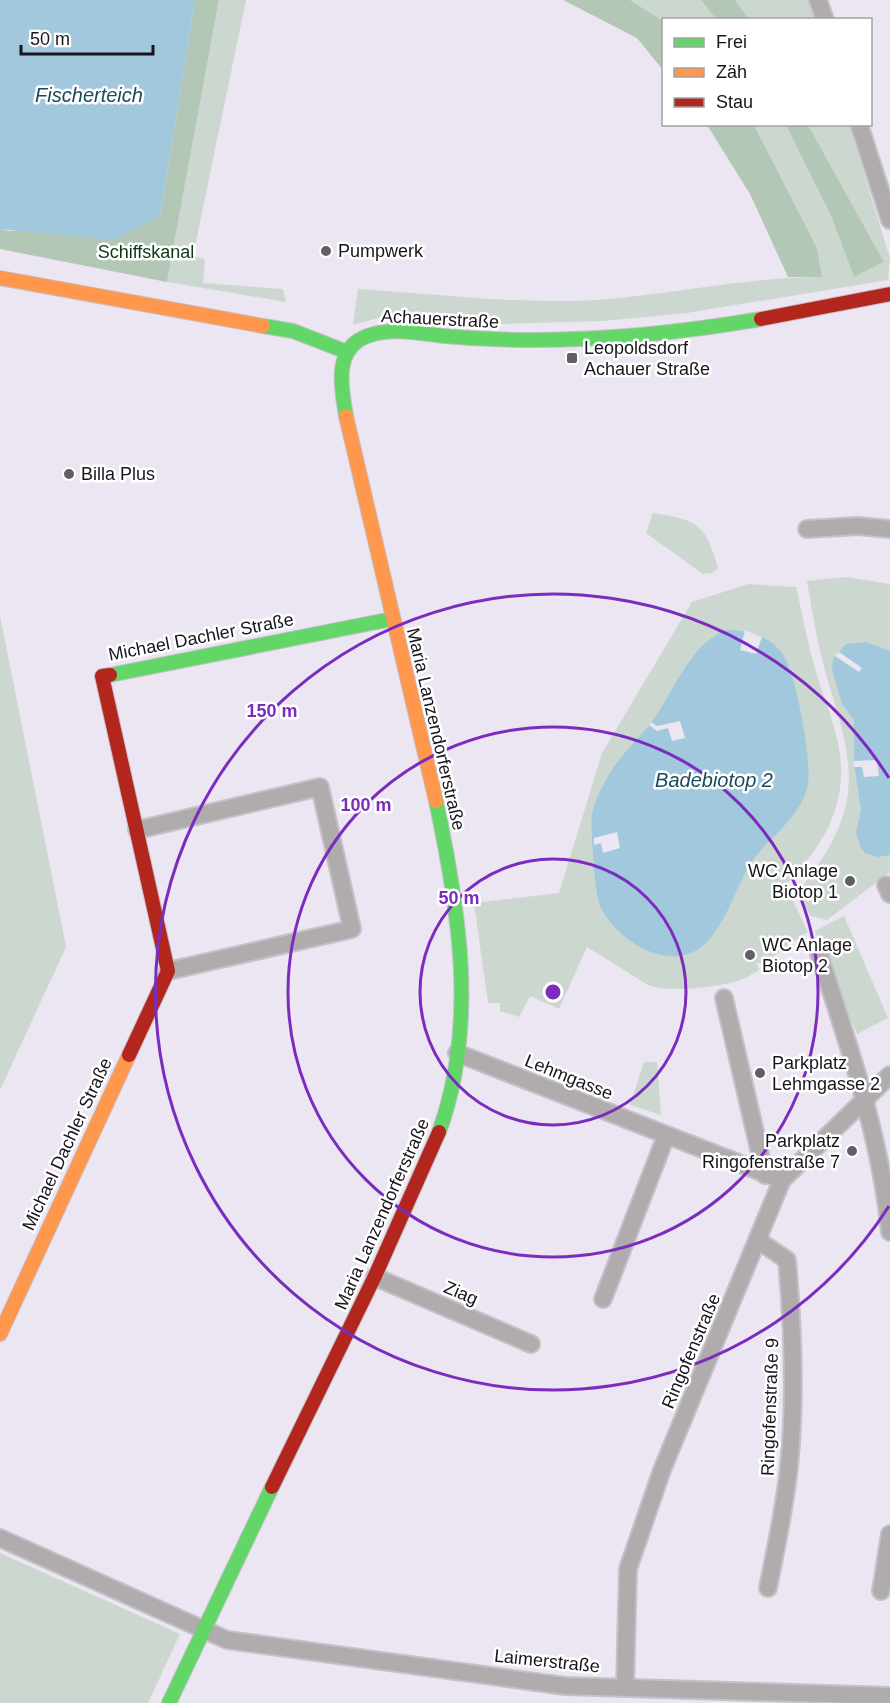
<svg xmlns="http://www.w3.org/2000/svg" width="890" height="1703" viewBox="0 0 890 1703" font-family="Arial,sans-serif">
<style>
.green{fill:#ccd8cf}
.forest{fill:#b3c7b7}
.water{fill:#a1c8dd}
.pier{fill:#ebe6f1}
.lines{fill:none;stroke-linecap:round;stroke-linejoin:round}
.street-casing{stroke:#c5c1ca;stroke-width:20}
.fast-casing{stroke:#c5c1ca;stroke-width:16}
.slow-casing{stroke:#c5c1ca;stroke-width:16}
.jam-casing{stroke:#c5c1ca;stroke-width:16}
.street{stroke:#b0acae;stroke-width:16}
.fast{stroke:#63d668;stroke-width:14}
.slow{stroke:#ff974d;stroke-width:14}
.jam{stroke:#b3261e;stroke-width:14}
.ring{fill:none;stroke:#7b2cbf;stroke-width:3}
.poi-dot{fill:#615e66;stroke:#fff;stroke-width:2}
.labels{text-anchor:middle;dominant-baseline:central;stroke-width:5;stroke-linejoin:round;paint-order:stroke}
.poi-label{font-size:18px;fill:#17151b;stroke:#fff;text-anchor:start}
.park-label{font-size:18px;fill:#0b3914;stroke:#fff}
.street-label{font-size:18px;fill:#17151b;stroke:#fff}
.water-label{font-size:20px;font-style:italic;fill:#1a4a5d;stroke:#fff}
.centre{fill:#7b2cbf;stroke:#fff;stroke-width:3}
.ring-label{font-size:18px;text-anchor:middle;font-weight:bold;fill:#7b2cbf;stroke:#fff;stroke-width:5;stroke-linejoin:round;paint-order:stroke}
</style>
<rect width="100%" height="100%" fill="#ebe6f1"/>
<g class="green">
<path d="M219 0H246L193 256 205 259 203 283 283 289 286 302 167 282Z"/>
<path d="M630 0H701L716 19 663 21Z"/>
<path d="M735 0H810L816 19H749Z"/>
<path d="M754 125H786L831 216 854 277 884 262 808 125H849L890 258 888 280 687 313 603 321 465 325 382 317 353 325 358 289C423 293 489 301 554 301 644 302 732 277 822 277L817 248Z"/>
<path d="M653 513C697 520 705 523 718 568L712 573 703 574 646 533Z"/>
<path d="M847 577 890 584V872L827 920 810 916 800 893C805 880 812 873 820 862 830 847 838 831 844 813 858 763 838 718 825 671 817 641 812 611 807 581Z"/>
<path d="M748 584 796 587C803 616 808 645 816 672 823 696 833 719 838 743 851 805 822 848 781 890L782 896 793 901 808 932 764 963H757L759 970C752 974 745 979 738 981 716 987 668 993 648 985L587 947 559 1009 530 996 519 1017 500 1011V1003H488L474 903 559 893 602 753 692 602Z"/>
<path d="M0 615 66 947 0 1090Z"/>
<path d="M844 916 888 1018 857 1034 815 931Z"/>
<path d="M644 1062H657L661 1115 630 1105Z"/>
<path d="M0 1553 180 1634 148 1703H0Z"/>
</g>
<g class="forest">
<path d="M195 0H219L167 282 0 249V229L11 231 160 216Z"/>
<path d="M563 0H630L663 21V70L637 38Z"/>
<path d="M701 0H735L749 19H716Z"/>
<path d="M707 125H754L817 248 822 277H788L750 194Z"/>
<path d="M786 125H808L884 262 854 277 831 216Z"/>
</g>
<g class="water">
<path d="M0 0H195L160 216 114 240 0 229Z"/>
<path d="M726 630C746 630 769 635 782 653 796 672 814 767 807 789 798 818 773 835 755 857 727 895 719 976 651 952 630 944 611 927 601 908 595 898 590 826 592 814 594 802 602 787 608 776 620 755 639 739 653 720 675 690 689 645 726 630Z"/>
<path d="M866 642 890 651V855L877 857 865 853 861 848 856 833 861 810 854 764V720L842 704 832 670 833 659 846 644Z"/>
</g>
<g class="pier">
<path d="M745 630 762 637 756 654 740 650Z"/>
<path d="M839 652 862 668 859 672 835 656Z"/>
<path d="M680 721 685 738 672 741 668 728 657 731 649 725 651 722 657 726Z"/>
<path d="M877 760 879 776 864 777 862 767H854V761Z"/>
<path d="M617 832 620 848 603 853 601 843 594 845V838Z"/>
</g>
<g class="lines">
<defs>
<g id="street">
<path d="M818 0 825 20"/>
<path d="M859 124 890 220"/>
<path d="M807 529 858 526 890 529"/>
<path d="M137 830 320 787 352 929 168 971"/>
<path d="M886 885 890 894"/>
<path d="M819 954C849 1047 880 1134 890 1232"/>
<path d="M724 998 765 1175"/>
<path d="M457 1053 782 1180"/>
<path d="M759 1241 787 1260C793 1328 796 1397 789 1466 785 1507 776 1547 768 1588"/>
<path d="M375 1277 531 1344"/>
<path d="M603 1299 666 1136"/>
<path d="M0 1538 227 1640 565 1686 890 1696"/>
<path d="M881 1591 890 1534"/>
<path d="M625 1687 628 1569 662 1470 782 1180 890 1075"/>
</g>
<g id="fast">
<path d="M263 326 293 331 347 352"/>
<path d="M346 416C342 391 334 356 359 340 384 325 417 333 444 336 550 346 656 337 761 319"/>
<path d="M110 675 392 619"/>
<path d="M436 801C459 909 478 1025 439 1132"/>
<path d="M169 1703 272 1487"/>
</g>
<g id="slow">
<path d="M0 278 263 326"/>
<path d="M346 416 436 801"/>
<path d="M0 1334 129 1055"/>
</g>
<g id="jam">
<path d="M761 319 890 294"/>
<path d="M110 675 102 676 168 971 129 1055"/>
<path d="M272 1487 375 1276 439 1132"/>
</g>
</defs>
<use href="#street" class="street-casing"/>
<use href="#fast" class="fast-casing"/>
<use href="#slow" class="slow-casing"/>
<use href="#jam" class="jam-casing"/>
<use href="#street" class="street"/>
<use href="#fast" class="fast"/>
<use href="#slow" class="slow"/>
<use href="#jam" class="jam"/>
</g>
<g class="ring">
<circle cx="553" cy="992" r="133"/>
<circle cx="553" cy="992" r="265"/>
<path d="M889 1206A398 398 0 1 1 889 778"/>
</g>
<g class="poi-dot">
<circle cx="326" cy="251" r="6"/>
<rect x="566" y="352" width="12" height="12" rx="3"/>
<circle cx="69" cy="474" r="6"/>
<circle cx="850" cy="881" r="6"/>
<circle cx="750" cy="955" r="6"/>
<circle cx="760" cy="1073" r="6"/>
<circle cx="852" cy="1151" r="6"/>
</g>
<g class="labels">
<g class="poi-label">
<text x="338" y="251">Pumpwerk</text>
<text x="584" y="348">Leopoldsdorf<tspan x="584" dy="21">Achauer Straße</tspan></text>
<text x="81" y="474">Billa Plus</text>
<text x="838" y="871" text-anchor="end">WC Anlage<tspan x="838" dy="21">Biotop 1</tspan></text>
<text x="762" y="945">WC Anlage<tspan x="762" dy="21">Biotop 2</tspan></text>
<text x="772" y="1063">Parkplatz<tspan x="772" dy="21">Lehmgasse 2</tspan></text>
<text x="840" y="1141" text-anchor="end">Parkplatz<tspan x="840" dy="21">Ringofenstraße 7</tspan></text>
</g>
<g class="park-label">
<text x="146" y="252">Schiffskanal</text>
</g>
<g class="street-label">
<text transform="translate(440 319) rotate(3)">Achauerstraße</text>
<text transform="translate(201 637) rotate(-11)">Michael Dachler Straße</text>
<text transform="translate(436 729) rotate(77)">Maria Lanzendorferstraße</text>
<text transform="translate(569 1077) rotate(22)">Lehmgasse</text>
<text transform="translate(67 1144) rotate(-65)">Michael Dachler Straße</text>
<text transform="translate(382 1214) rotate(-66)">Maria Lanzendorferstraße</text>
<text transform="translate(461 1293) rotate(23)">Ziag</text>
<text transform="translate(691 1351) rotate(-67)">Ringofenstraße</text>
<text transform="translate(770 1407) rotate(-88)">Ringofenstraße 9</text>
<text transform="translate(547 1661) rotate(6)">Laimerstraße</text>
</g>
<g class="water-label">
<text x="89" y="95">Fischerteich</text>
<text x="714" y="780">Badebiotop 2</text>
</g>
</g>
<circle cx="553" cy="992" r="9" class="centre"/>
<g class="ring-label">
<text x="272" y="717">150 m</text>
<text x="366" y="811">100 m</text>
<text x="459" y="904">50 m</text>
</g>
<rect x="662" y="18" width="210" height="108" fill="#ffffff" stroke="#a2a1a4" stroke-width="1.5"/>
<rect x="674" y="38" width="30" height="9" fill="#63d668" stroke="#a2a1a4" stroke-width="1.5"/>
<text x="716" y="48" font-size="18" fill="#17151b">Frei</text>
<rect x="674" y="68" width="30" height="9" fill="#ff974d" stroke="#a2a1a4" stroke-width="1.5"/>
<text x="716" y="78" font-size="18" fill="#17151b">Zäh</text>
<rect x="674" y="98" width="30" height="9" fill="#b3261e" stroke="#a2a1a4" stroke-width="1.5"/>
<text x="716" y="108" font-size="18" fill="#17151b">Stau</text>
<path d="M21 45v9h132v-9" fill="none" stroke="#17151b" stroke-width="3"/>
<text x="30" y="45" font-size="18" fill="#17151b" stroke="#ffffff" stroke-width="4.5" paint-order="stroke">50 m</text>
</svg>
